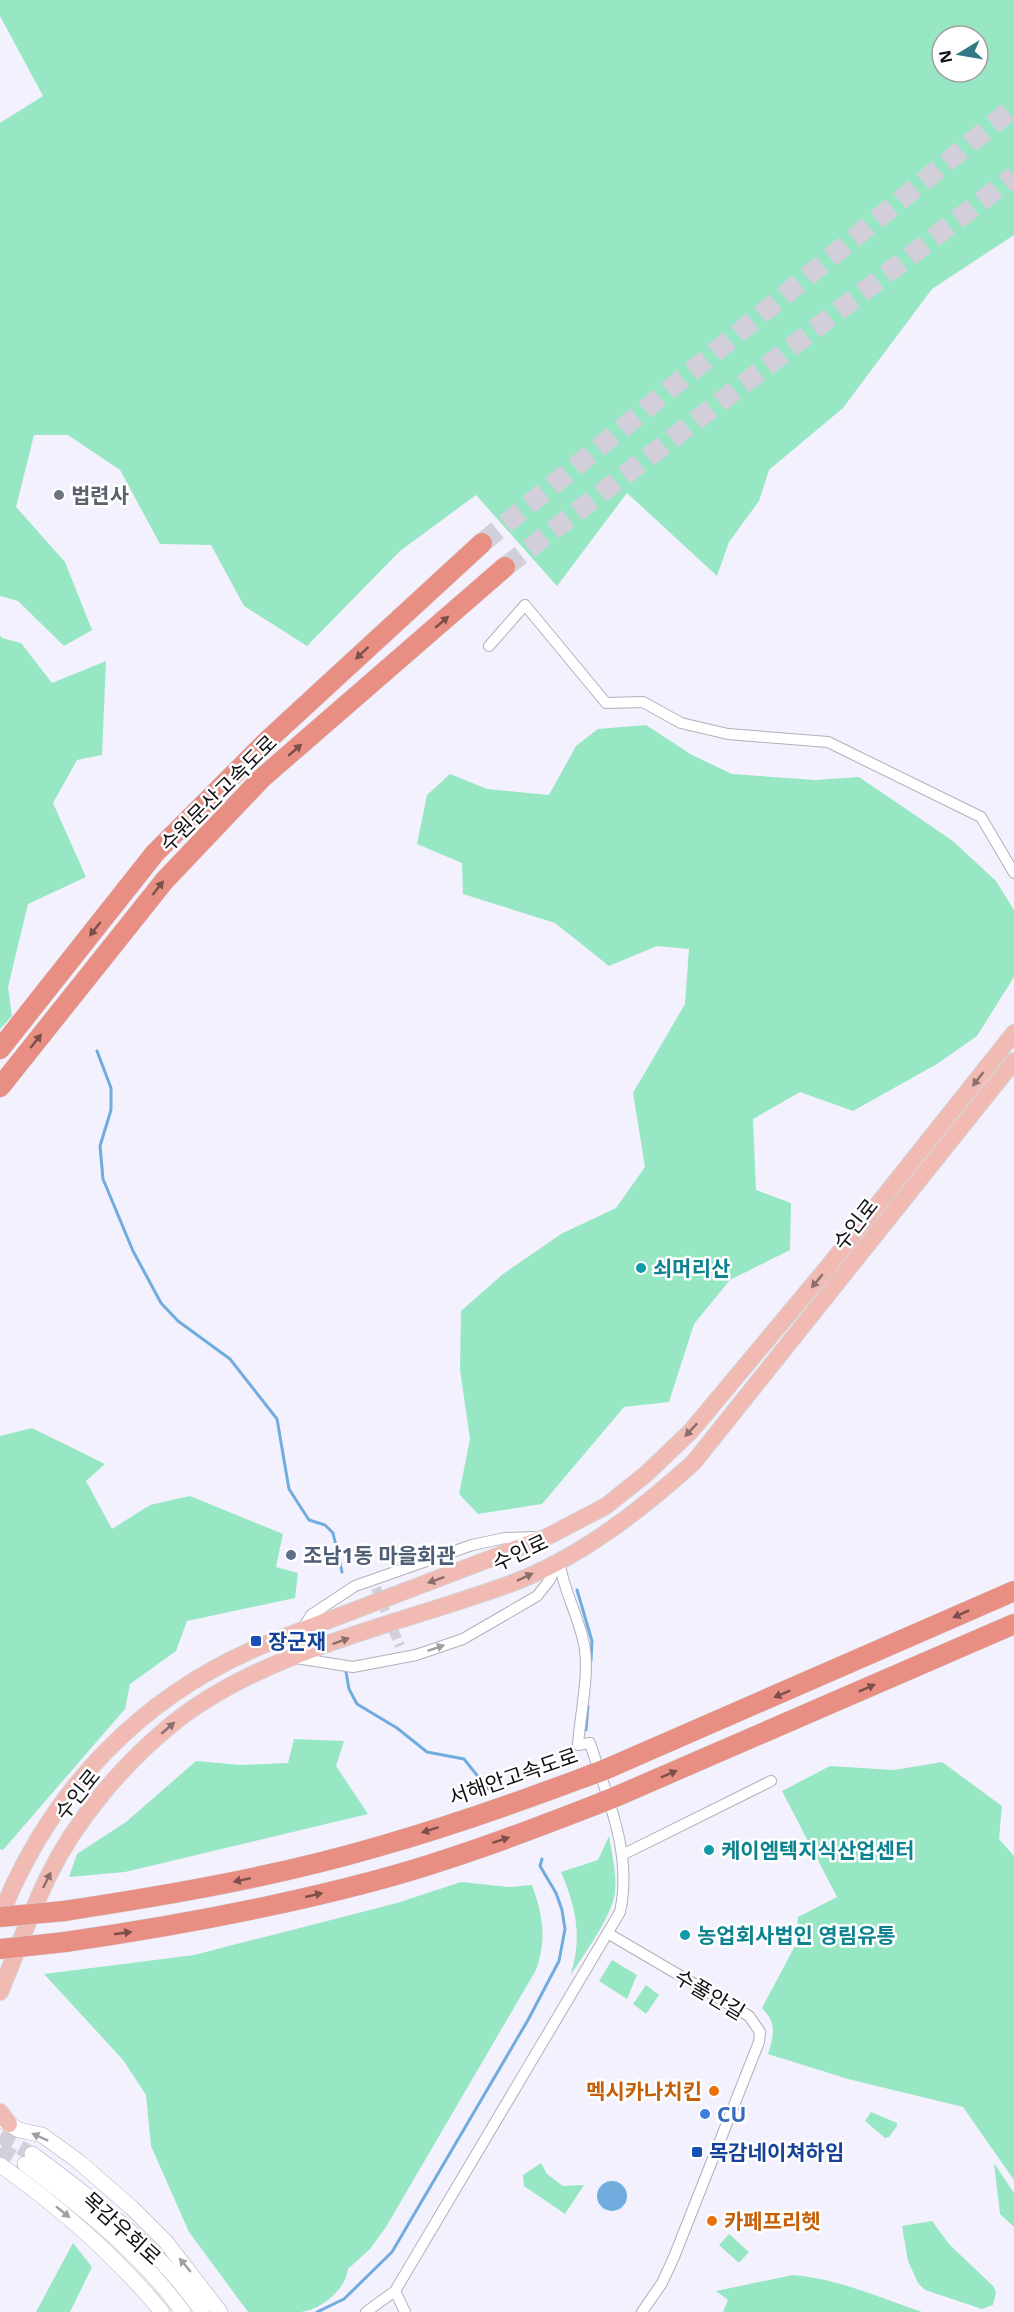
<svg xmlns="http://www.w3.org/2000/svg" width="1014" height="2312" viewBox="0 0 1014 2312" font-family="'Noto Sans','Noto Sans KR',sans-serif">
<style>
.green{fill:#97e7c4;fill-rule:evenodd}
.water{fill:#70acde}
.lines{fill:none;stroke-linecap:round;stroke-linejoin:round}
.stream{stroke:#70acde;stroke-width:3}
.street-tunnel{stroke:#d2cfdb;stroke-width:10;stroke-dasharray:10 5;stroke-linecap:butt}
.secondary-tunnel{stroke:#d2cfdb;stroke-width:15;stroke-dasharray:15 8;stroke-linecap:butt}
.highway-tunnel{stroke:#d2cfdb;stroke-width:20;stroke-dasharray:20 10;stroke-linecap:butt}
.street-casing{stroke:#b2afbc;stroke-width:12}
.secondary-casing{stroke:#b2afbc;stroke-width:16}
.primary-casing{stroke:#d4d4d5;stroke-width:18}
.highway-casing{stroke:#d4d4d5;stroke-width:21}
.street{stroke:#fff;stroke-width:10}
.secondary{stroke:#fff;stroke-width:15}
.primary{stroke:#f1bbb4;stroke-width:16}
.highway{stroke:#e88e82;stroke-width:20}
.highway-bridge-casing{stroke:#d4d4d5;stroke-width:21;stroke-linecap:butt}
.highway-bridge{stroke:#e88e82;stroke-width:20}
.oneway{fill:#7c4f4b}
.oneway2{fill:#8c6e6c}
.oneway3{fill:#a09fa1}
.worship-dot{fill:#6b7280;stroke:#fff;stroke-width:2}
.culture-dot{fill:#0f9aa8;stroke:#fff;stroke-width:2}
.service-dot{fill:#5c6f8a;stroke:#fff;stroke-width:2}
.transit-dot{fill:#1a4fb4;stroke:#fff;stroke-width:2}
.food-dot{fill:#e8710a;stroke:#fff;stroke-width:2}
.shop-dot{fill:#3f7fe0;stroke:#fff;stroke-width:2}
.labels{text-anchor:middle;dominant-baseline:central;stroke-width:5;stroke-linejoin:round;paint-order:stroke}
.worship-label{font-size:21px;font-weight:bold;fill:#5b616d;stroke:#fff;text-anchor:start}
.street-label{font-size:21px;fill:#111014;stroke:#fff}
.culture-label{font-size:21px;font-weight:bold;fill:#0d838f;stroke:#fff;text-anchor:start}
.service-label{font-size:21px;font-weight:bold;fill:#4e5e75;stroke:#fff;text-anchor:start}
.transit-label{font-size:21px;font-weight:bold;fill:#164399;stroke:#fff;text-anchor:start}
.food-label{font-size:21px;font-weight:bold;fill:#c56008;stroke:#fff;text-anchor:end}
.shop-label{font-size:21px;font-weight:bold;fill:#366cbe;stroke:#fff;text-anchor:start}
</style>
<rect width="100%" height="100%" fill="#f4f1fe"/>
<g class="green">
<path d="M0 0H1014V235L932 289 843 408 769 470 759 501 729 542 717 576 627 493 557 586 476 495 400 551 307 646 244 606 211 545 160 544 120 470 68 435H34L16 507 65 562 92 630 64 646 18 601 0 596V123L43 96 0 16ZM942 36H978V72H942Z"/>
<path d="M0 635 2 638 21 643 52 683 106 661 102 755 77 760 53 803 86 877 28 904 8 987 12 1016 0 1029Z"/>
<path d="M646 725 692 755 732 774 815 780 859 777 953 841 996 881 1014 910V977L977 1036 937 1064 853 1111 800 1092 753 1119 756 1190 791 1203 790 1250 730 1280 694 1324 669 1402 624 1407 542 1504 478 1514 459 1494 470 1439 460 1370 461 1311 503 1274 561 1234 616 1208 645 1167 633 1093 685 1004 689 949 657 946 609 966 555 923 463 894 462 863 417 844 427 795 450 774 487 789 549 795 576 746 598 729Z"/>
<path d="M32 1428 105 1464 86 1481 112 1529 150 1505 190 1496 283 1534 276 1567 298 1573 295 1598 187 1621 176 1651 130 1684 125 1709 3 1850 0 1849V1436Z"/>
<path d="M294 1739 344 1741 336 1766 368 1814 125 1872 69 1877 77 1854 126 1822 196 1761 241 1765 288 1763Z"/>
<path d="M942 1762 1002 1806 999 1839 1014 1856V2180L963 2107 848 2079 768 2054C774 2035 777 2023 762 2008L796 1944 798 1917 837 1897 782 1791 830 1766 894 1770Z"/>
<path d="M609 1836C612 1855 617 1874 615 1893 611 1918 584 1954 570 1976 583 1939 576 1907 561 1872L598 1860Z"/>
<path d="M461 1882 509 1887 532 1885C543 1916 547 1938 536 1970L386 2227 370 2249 348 2269C346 2289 321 2310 301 2312 284 2312 265 2312 248 2312L189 2232 151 2146 146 2095 123 2060 44 1974 194 1955 397 1903Z"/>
<path d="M612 1960 637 1975 627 1999 599 1981Z"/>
<path d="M646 1985 659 1995 646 2014 633 2004Z"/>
<path d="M871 2112 897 2123V2126L889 2137 885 2138 865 2121Z"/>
<path d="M541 2163 547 2174 563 2186 584 2185 565 2214 524 2186 523 2175Z"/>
<path d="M994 2163 1014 2193V2227L1000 2214Z"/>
<path d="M932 2221 949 2244 994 2287 996 2293 993 2305 982 2309 925 2290 918 2283 908 2261 902 2226Z"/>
<path d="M729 2234 749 2252 739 2263 719 2245Z"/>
<path d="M73 2243 92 2267 70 2312H36Z"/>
<path d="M793 2275C839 2279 878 2297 922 2312H723L728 2300 716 2291Z"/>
</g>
<circle class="water" cx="612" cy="2196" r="15"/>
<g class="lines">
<g class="stream">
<path d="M97 1051 111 1088V1110L100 1146 103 1179 133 1251 161 1303 178 1321 230 1359 277 1419 289 1489 309 1520 325 1525 333 1533 342 1572"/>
<path d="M577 1590 592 1641 591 1661"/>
<path d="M346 1672 349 1689 357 1704 397 1728 427 1752 464 1759 488 1789"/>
<path d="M586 1730 588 1706"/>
<path d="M317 2312 344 2299 392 2252 528 2020 559 1961 565 1929 562 1910 556 1893 540 1866 542 1859"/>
</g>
<path class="street-tunnel" d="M376 1588 400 1646"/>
<g class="secondary-tunnel">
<path d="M0 2136 32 2154"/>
<path d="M0 2149 25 2164"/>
</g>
<g class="highway-tunnel">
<path d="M482 543 1014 107"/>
<path d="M505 567 1014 176"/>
</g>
<defs>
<g id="street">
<path d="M489 646 525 605 606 703 643 702 681 723 728 734 828 742 981 817 1014 873"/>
<path d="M302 1630 311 1615 355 1586 472 1545 505 1538 535 1537"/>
<path d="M296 1658 353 1667 416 1655 463 1639 537 1596 549 1581 558 1563"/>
<path d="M622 1855 771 1781"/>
<path d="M609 1934 749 2016 760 2032 759 2042 674 2257 662 2283 642 2312"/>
<path d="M395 2291 405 2312"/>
<path d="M366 2312 395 2291 620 1912C633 1854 607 1797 590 1743L578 1745C580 1715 590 1673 584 1644 578 1614 563 1590 559 1560"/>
</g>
<g id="secondary">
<path d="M0 2119 19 2130 42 2135 78 2161 132 2208 166 2242 220 2312"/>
<path d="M32 2154C93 2200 159 2247 202 2312"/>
<path d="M25 2164C83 2208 140 2253 183 2312"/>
<path d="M0 2165C61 2208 114 2254 162 2312"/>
</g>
<g id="primary">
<path d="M0 1917C49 1792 141 1695 266 1644L547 1537 606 1506 646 1474 691 1431 827 1268 1014 1033"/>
<path d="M0 1992C16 1954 30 1914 48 1877 75 1821 122 1765 171 1725 261 1651 400 1624 507 1585 577 1560 640 1511 694 1462L1014 1061"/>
<path d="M0 2112 9 2124"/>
</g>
<g id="highway">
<path d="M0 1049 155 853 269 739 482 543"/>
<path d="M0 1087 165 880 262 778 505 567"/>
<path d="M604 1770 1014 1591"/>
<path d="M615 1797 1014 1624"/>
<path d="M64 1911C169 1895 274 1877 377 1847 447 1827 516 1803 585 1777"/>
<path d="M65 1942C169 1927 272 1908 374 1881 449 1861 523 1833 595 1805"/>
</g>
</defs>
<use href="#street" class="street-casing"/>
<use href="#secondary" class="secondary-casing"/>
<use href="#primary" class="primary-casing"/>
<use href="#highway" class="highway-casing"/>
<use href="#street" class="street"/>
<use href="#secondary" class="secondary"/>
<use href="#primary" class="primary"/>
<use href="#highway" class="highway"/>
<defs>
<g id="highway-bridge">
<path d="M585 1777 604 1770"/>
<path d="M595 1805 615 1797"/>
<path d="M0 1917 64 1911"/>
<path d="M0 1949 65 1942"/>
</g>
</defs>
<use href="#highway-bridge" class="highway-bridge-casing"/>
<use href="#highway-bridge" class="highway-bridge"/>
</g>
<defs><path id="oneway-solid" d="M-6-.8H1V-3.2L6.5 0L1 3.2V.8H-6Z" transform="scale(1.5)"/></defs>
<g class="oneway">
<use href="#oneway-solid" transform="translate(442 622) rotate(-41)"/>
<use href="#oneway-solid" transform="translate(362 653) rotate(137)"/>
<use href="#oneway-solid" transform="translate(295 750) rotate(-41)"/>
<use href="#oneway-solid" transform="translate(158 888) rotate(-52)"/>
<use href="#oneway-solid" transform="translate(95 929) rotate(128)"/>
<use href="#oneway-solid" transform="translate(36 1041) rotate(-52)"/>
<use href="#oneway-solid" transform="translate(961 1614) rotate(156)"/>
<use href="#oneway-solid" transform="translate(867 1688) rotate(-24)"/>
<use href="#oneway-solid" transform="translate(782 1694) rotate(157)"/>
<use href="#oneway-solid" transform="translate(669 1774) rotate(-23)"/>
<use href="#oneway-solid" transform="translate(430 1830) rotate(162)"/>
<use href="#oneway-solid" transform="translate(501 1840) rotate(-18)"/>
<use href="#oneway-solid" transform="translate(242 1880) rotate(168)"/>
<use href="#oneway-solid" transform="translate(314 1895) rotate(-13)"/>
<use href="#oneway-solid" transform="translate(123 1933) rotate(-8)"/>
</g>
<g class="oneway2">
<use href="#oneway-solid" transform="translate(978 1079) rotate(128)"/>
<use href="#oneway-solid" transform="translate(817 1281) rotate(130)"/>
<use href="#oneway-solid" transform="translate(691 1430) rotate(133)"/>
<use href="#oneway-solid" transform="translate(525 1577) rotate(-26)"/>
<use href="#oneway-solid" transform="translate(436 1580) rotate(160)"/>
<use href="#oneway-solid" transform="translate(341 1641) rotate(-20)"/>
<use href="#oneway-solid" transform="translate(168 1728) rotate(-41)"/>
<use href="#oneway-solid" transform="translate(47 1880) rotate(-64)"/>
</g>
<g class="oneway3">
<use href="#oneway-solid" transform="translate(436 1648) rotate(-19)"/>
<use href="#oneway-solid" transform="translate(40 2137) rotate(-156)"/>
<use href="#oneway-solid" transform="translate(63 2212) rotate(39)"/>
<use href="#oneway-solid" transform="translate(185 2265) rotate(-130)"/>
</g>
<circle class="worship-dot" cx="59" cy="495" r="6"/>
<g class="culture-dot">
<circle cx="641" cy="1268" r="6"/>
<circle cx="709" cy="1850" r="6"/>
<circle cx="685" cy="1935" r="6"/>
</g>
<circle class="service-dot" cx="291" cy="1555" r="6"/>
<g class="transit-dot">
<rect x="250" y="1635" width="12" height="12" rx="3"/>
<rect x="691" y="2146" width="12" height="12" rx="3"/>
</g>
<g class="food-dot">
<circle cx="714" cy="2091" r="6"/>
<circle cx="712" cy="2221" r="6"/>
</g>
<circle class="shop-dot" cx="705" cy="2114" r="6"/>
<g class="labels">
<g class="worship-label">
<text x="71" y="495">법련사</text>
</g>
<g class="street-label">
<text transform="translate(218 793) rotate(-45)">수원문산고속도로</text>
<text transform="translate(855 1224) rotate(-52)">수인로</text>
<text transform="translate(520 1552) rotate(-25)">수인로</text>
<text transform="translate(513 1776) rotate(-19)">서해안고속도로</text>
<text transform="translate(77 1794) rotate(-51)">수인로</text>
<text transform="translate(710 1994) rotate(31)">수풀안길</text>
<text transform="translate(122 2228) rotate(42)">목감우회로</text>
</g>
<g class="culture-label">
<text x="653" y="1268">쇠머리산</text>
<text x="721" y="1850">케이엠텍지식산업센터</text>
<text x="697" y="1935">농업회사법인 영림유통</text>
</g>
<g class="service-label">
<text x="303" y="1555">조남1동 마을회관</text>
</g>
<g class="transit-label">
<text x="268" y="1641">장군재</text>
<text x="709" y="2152">목감네이쳐하임</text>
</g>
<g class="food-label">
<text x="702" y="2091">멕시카나치킨</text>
<text x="724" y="2221" text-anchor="start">카페프리헷</text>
</g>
<g class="shop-label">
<text x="717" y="2114">CU</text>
</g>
</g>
<g transform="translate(960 54) rotate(259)"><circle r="28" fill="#ffffff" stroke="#a09fa1" stroke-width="1.5"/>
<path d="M0-4.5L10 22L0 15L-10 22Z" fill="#327985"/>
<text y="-9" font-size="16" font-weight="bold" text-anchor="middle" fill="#111014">N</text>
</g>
</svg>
